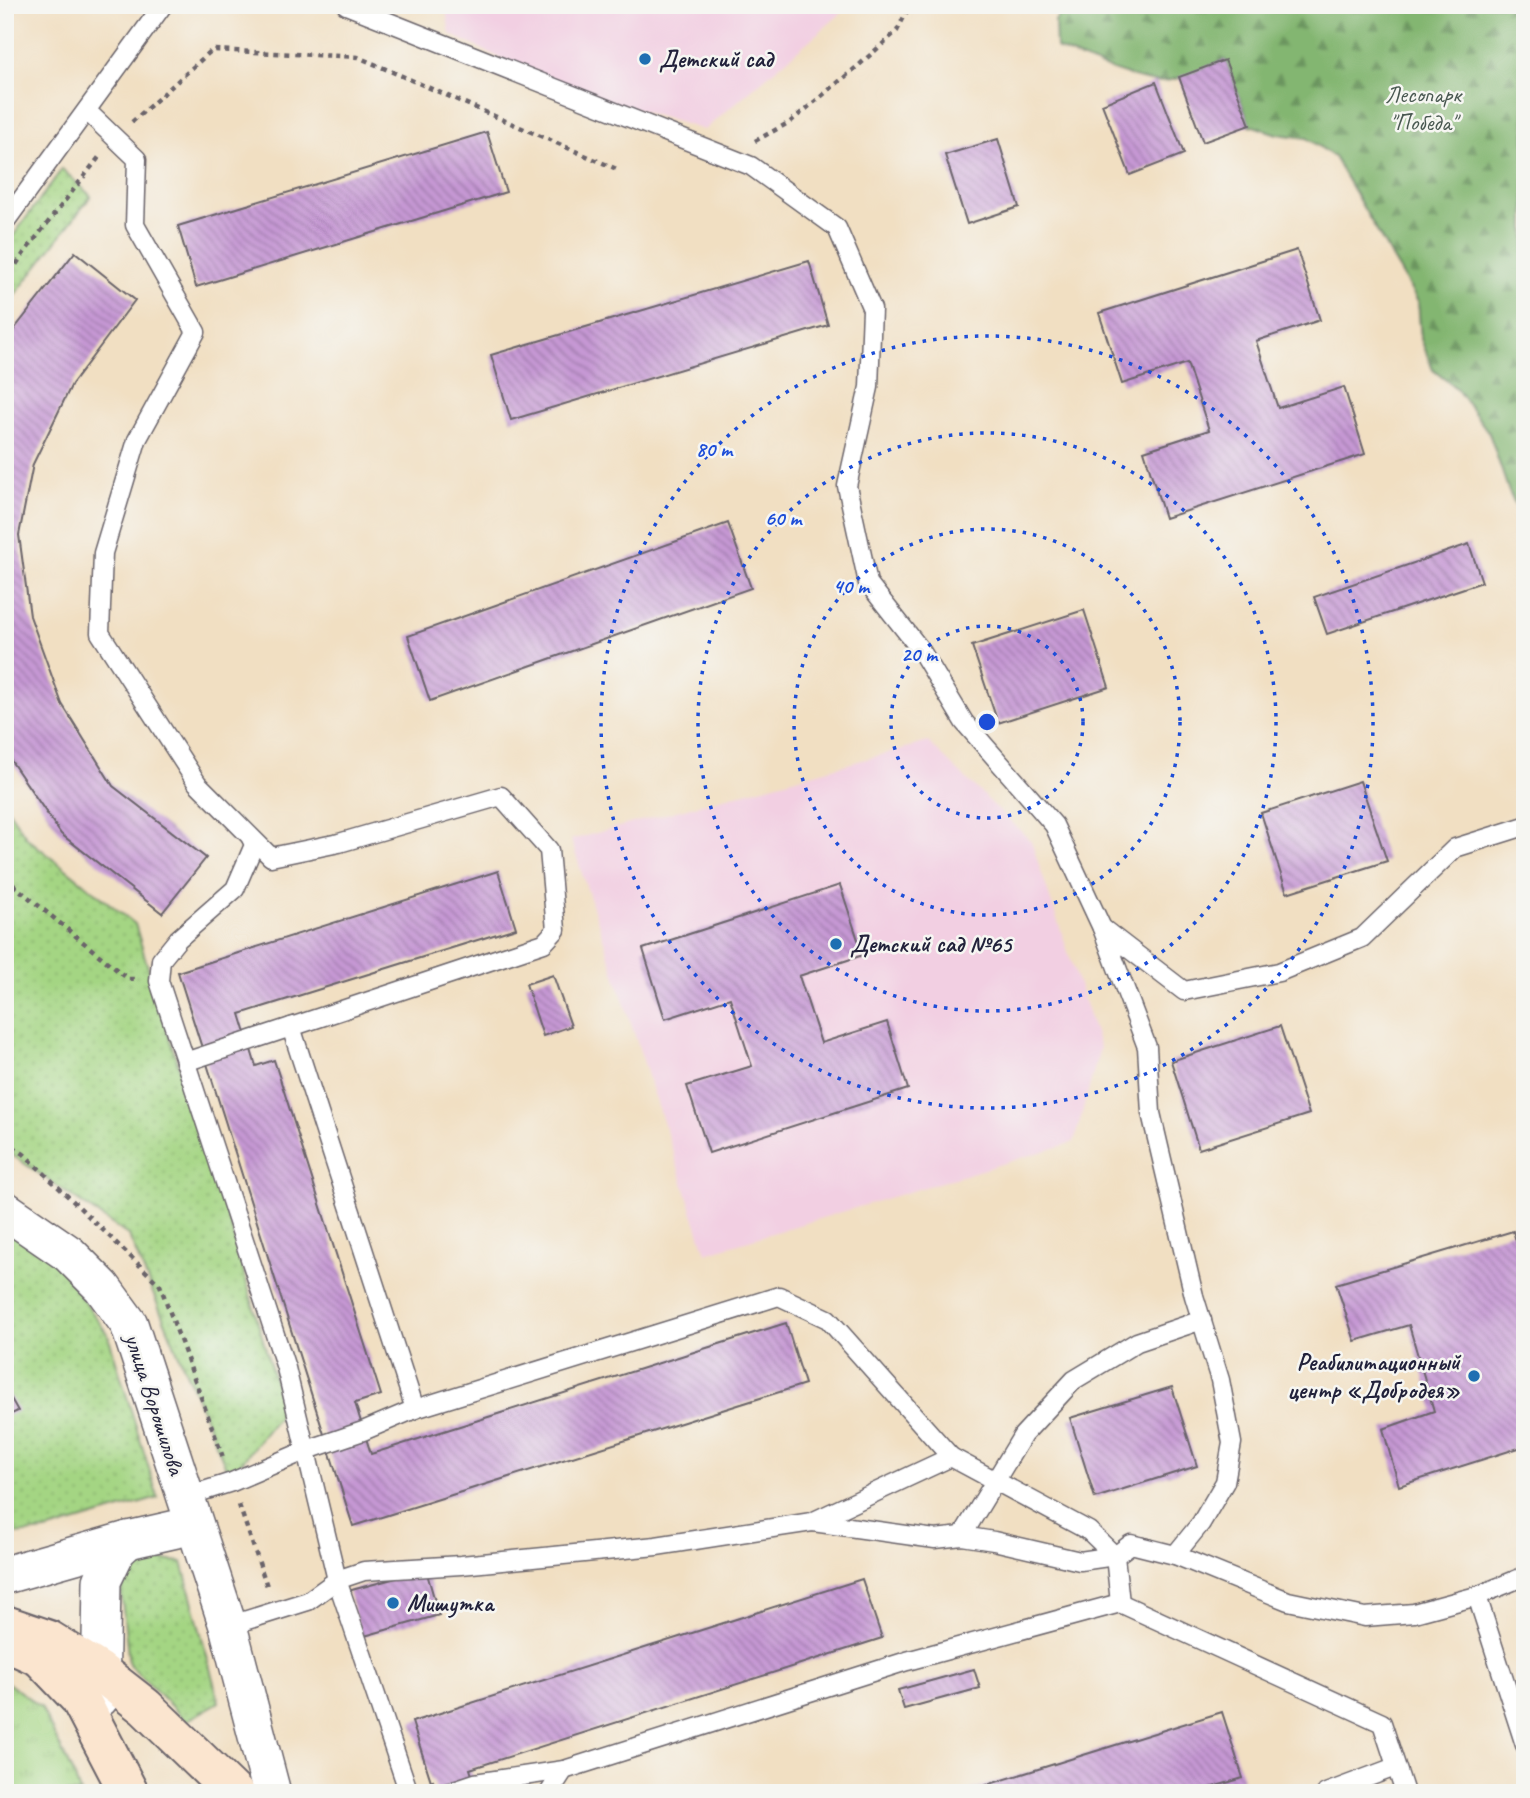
<svg xmlns="http://www.w3.org/2000/svg" width="1530" height="1798" viewBox="0 0 1530 1798" font-family="Caveat,sans-serif">
<style>
.built{fill:#f2cfe2}
.grass{fill:url(#grass-dots);stroke:#637c5f;stroke-width:2}
.forest{fill:url(#forest-firs);stroke:#526c56;stroke-width:2}
.park{fill:url(#park-tufts);stroke:#637c5f;stroke-width:2}
.building{fill:url(#building-back-hatch)}
.lines{fill:none;stroke-linecap:round;stroke-linejoin:round}
.lane-casing{stroke:#6a646a;stroke-width:21}
.street-casing{stroke:#6a646a;stroke-width:40}
.secondary-casing{stroke:#6a646a;stroke-width:42}
.path{stroke:#6a646a;stroke-width:4.5;stroke-dasharray:5 5;stroke-linecap:butt}
.lane{stroke:#fff;stroke-width:18}
.street{stroke:#fff;stroke-width:37}
.secondary{stroke:#fbe5cf;stroke-width:38}
.ring{fill:none;stroke:#1d4ed8;stroke-width:3.5;stroke-dasharray:3.5 7}
.poi-dot{fill:#1f6fb2;stroke:#f6f6f2;stroke-width:2.5}
.labels{text-anchor:middle;dominant-baseline:central;stroke-width:5;stroke-linejoin:round;paint-order:stroke}
.poi-label{font-size:24px;font-weight:bold;fill:#22223b;stroke:#f6f6f2;text-anchor:start}
.park-label{font-size:24px;fill:#495851;stroke:#f6f6f2}
.street-label{font-size:24px;fill:#22223b;stroke:#f6f6f2}
.centre{fill:#1d4ed8;stroke:#f6f6f2;stroke-width:3.5}
.ring-label{font-size:21px;text-anchor:middle;font-weight:bold;fill:#1d4ed8;stroke:#f6f6f2;stroke-width:5;stroke-linejoin:round;paint-order:stroke}
</style>
<defs>
<pattern id="grass-dots" width="8" height="8" patternUnits="userSpaceOnUse" patternTransform="scale(1.75)"><rect width="8" height="8" fill="#a4d583"/><path d="M2 2h.1M6 6h.1" fill="none" stroke="#8db772" stroke-width="1.8" stroke-linecap="round"/></pattern>
<pattern id="forest-firs" width="22" height="20" patternUnits="userSpaceOnUse" patternTransform="scale(1.75)"><rect width="22" height="20" fill="#83b671"/><path d="M5 1l3.5 6h-7zM16 11l3.5 6h-7z" fill="#6b945e"/></pattern>
<pattern id="park-tufts" width="24" height="20" patternUnits="userSpaceOnUse" patternTransform="scale(1.75)"><rect width="24" height="20" fill="#a4d583"/><path d="M3 7l-1-3M5 7V3M7 7l1-3M15 17l-1-3M17 17v-4M19 17l1-3" fill="none" stroke="#8db772"/></pattern>
<pattern id="building-back-hatch" width="6" height="6" patternUnits="userSpaceOnUse" patternTransform="scale(1.75)"><rect width="6" height="6" fill="#c698d4"/><path d="M-1 5l2 2M0 0l6 6M5-1l2 2" fill="none" stroke="#a07cad"/></pattern>
</defs>
<rect width="100%" height="100%" fill="#f6f6f2"/>
<filter id="ink" filterUnits="userSpaceOnUse"><feTurbulence type="fractalNoise" baseFrequency=".0143" numOctaves="2"/><feDisplacementMap in="SourceGraphic" scale="14" xChannelSelector="R" yChannelSelector="G"/><feConvolveMatrix kernelMatrix="1 2 1 2 8 2 1 2 1" color-interpolation-filters="sRGB"/></filter>
<filter id="wash" filterUnits="userSpaceOnUse"><feTurbulence type="fractalNoise" baseFrequency=".00686" numOctaves="4" result="noise"/><feDisplacementMap in="SourceGraphic" scale="28" xChannelSelector="R" yChannelSelector="G"/><feGaussianBlur stdDeviation="1.57" result="paint"/><feColorMatrix in="noise" values="0 0 0 0 0 0 0 0 0 0 0 0 0 0 0 0 0 1.4 0 .05"/><feComposite in="paint" operator="in"/></filter>
<g filter="url(#wash)">
<rect width="100%" height="100%" fill="#f1dfc2"/>
<g class="built">
<path d="M445 5H851L704 130 556 85 450 34Z"/>
<path d="M928 742 1031 841 1100 1048 1074 1142 706 1253 571 840Z"/>
</g>
<g class="grass">
<path d="M62 169 91 196 5 308V247Z"/>
<path d="M5 805 27 838 135 924 167 1031 228 1217 283 1410 230 1477 129 1236 5 1150Z"/>
<path d="M5 1226 55 1259 108 1335 158 1498 46 1531 5 1535Z"/>
<path d="M136 1558 182 1562 219 1702 186 1721 129 1664 121 1591Z"/>
</g>
<path class="forest" d="M1065 5H1525V526L1509 492 1489 433 1456 388 1433 370 1421 339 1418 302 1334 157 1307 138 1277 134 1250 125 1225 60C1204 68 1181 80 1159 82 1141 83 1075 56 1056 48L1055 21Z"/>
<path class="park" d="M5 1681 41 1707 75 1778 80 1793H5Z"/>
<g id="blocks">
<g class="building">
<path d="M1225 60 1250 125 1203 142 1179 77Z"/>
<path d="M1156 82 1184 154 1130 175 1102 104Z"/>
<path d="M487 132 506 192 196 287 178 226Z"/>
<path d="M998 139 1019 207 967 224 945 155Z"/>
<path d="M1297 250 1320 320 1256 341 1278 408 1344 387 1365 454 1165 518 1144 451 1209 430 1187 363 1122 384 1099 313Z"/>
<path d="M75 252 135 300 72 384 33 464 19 535 30 616 62 704 113 786 206 858 162 913 61 834 5 752V341Z"/>
<path d="M809 261 828 325 511 420 491 355Z"/>
<path d="M728 523 751 588 430 701 408 636Z"/>
<path d="M1469 544 1482 582 1327 634 1314 597Z"/>
<path d="M1084 610 1109 687 998 723 972 646Z"/>
<path d="M1360 781 1387 861 1287 893 1261 813Z"/>
<path d="M498 871 516 928 240 1014 256 1066 274 1060 381 1395 355 1403 371 1454 786 1323 805 1384 353 1526 178 972Z"/>
<path d="M840 885 863 955 799 976 821 1043 887 1022 908 1089 709 1153 687 1086 752 1066 730 998 665 1019 643 949Z"/>
<path d="M553 975 571 1026 543 1036 526 984Z"/>
<path d="M1280 1026 1309 1114 1199 1149 1171 1061Z"/>
<path d="M1513 1231 1525 1271V1446L1399 1486 1383 1429 1434 1411 1409 1325 1355 1341 1336 1284Z"/>
<path d="M1172 1387 1197 1466 1095 1498 1070 1418Z"/>
<path d="M5 1388 18 1411 5 1417Z"/>
<path d="M426 1570 439 1615 361 1637 348 1591Z"/>
<path d="M862 1579 882 1638 470 1769 478 1793H437L433 1780 431 1781 412 1722Z"/>
<path d="M974 1669 980 1688 904 1709 898 1690Z"/>
<path d="M1222 1712 1243 1778 1193 1793H961Z"/>
</g>
</g>
</g>
<g filter="url(#ink)">
<use href="#blocks" fill-opacity="0" stroke="#6a646a" stroke-width="2"/>
<g class="lines">
<defs>
<g id="lane">
<path d="M346 5 751 166 837 228 872 309 869 387 847 486 868 583 920 649 964 722 1054 825 1102 928 1184 991 1279 972 1362 938 1455 848 1525 826"/>
<path d="M87 111 137 159 135 225 196 332 137 440 103 553 100 633 197 783 271 857 339 843 501 796 549 850 556 930 544 943 291 1027 415 1409 779 1296 828 1319 951 1457 812 1522 656 1546 461 1565 364 1571 337 1580 308 1601 228 1626"/>
<path d="M5 222 163 5"/>
<path d="M251 838 254 845 235 889 178 939 161 960 159 981 286 1368 337 1580 409 1793"/>
<path d="M1102 928 1147 1047 1151 1113 1194 1296 1220 1380 1232 1443 1225 1482 1201 1523 1175 1555"/>
<path d="M185 1062 291 1027"/>
<path d="M951 1457 1089 1531 1115 1556"/>
<path d="M185 1497 232 1482 307 1450 363 1431 415 1409"/>
<path d="M813 1522 935 1539 962 1536 1023 1435 1074 1380 1137 1342 1202 1320"/>
<path d="M962 1536 994 1541 1080 1561 1115 1556"/>
<path d="M1525 1576 1477 1596 1525 1745"/>
<path d="M1120 1603 1115 1556 1131 1544 1175 1555 1288 1601 1365 1617 1414 1613 1477 1596"/>
<path d="M445 1793 475 1783 564 1770"/>
<path d="M549 1793 564 1770 907 1661 1120 1603 1382 1723 1405 1793"/>
<path d="M1326 1793 1395 1767"/>
</g>
<g id="street">
<path d="M5 1210 69 1254 102 1287 129 1324 228 1626 272 1793"/>
<path d="M5 1575 128 1540 194 1525"/>
<path d="M100 1698 102 1581 117 1550 128 1540"/>
</g>
<g id="secondary">
<path d="M5 1625 49 1640 99 1671 145 1707 234 1793"/>
<path d="M20 1648 40 1657 80 1699 129 1793"/>
</g>
</defs>
<use href="#lane" class="lane-casing"/>
<use href="#street" class="street-casing"/>
<use href="#secondary" class="secondary-casing"/>
<g class="path">
<path d="M132 122 212 50 358 57 619 170"/>
<path d="M755 141 790 122 858 66 897 31 910 5"/>
<path d="M5 281 24 253 100 156"/>
<path d="M5 878 128 979H137"/>
<path d="M5 1141 24 1154 160 1285 224 1460"/>
<path d="M239 1505 268 1589"/>
</g>
<use href="#lane" class="lane"/>
<use href="#street" class="street"/>
<use href="#secondary" class="secondary"/>
</g>
</g>
<g class="ring">
<circle cx="987" cy="722" r="96"/>
<circle cx="987" cy="722" r="193"/>
<circle cx="987" cy="722" r="289"/>
<circle cx="987" cy="722" r="386"/>
</g>
<g class="poi-dot">
<circle cx="645" cy="59" r="7"/>
<circle cx="836" cy="944" r="7"/>
<circle cx="1474" cy="1376" r="7"/>
<circle cx="393" cy="1603" r="7"/>
</g>
<g class="labels">
<g class="poi-label">
<text x="659" y="59">Детский сад</text>
<text x="850" y="944">Детский сад №65</text>
<text x="1460" y="1362" text-anchor="end">Реабилитационный<tspan x="1460" dy="28">центр «Добродея»</tspan></text>
<text x="407" y="1603">Мишутка</text>
</g>
<g class="park-label">
<text x="1423" y="94">Лесопарк<tspan x="1423" dy="28">"Победа"</tspan></text>
</g>
<g class="street-label">
<text transform="translate(155 1404) rotate(72)">улица Ворошилова</text>
</g>
</g>
<circle cx="987" cy="722" r="10" class="centre"/>
<g class="ring-label">
<text x="714" y="456">80 m</text>
<text x="783" y="525">60 m</text>
<text x="851" y="593">40 m</text>
<text x="919" y="661">20 m</text>
</g>
<rect width="1530" height="1798" fill="none" stroke="#f6f6f2" stroke-width="28"/>
</svg>
